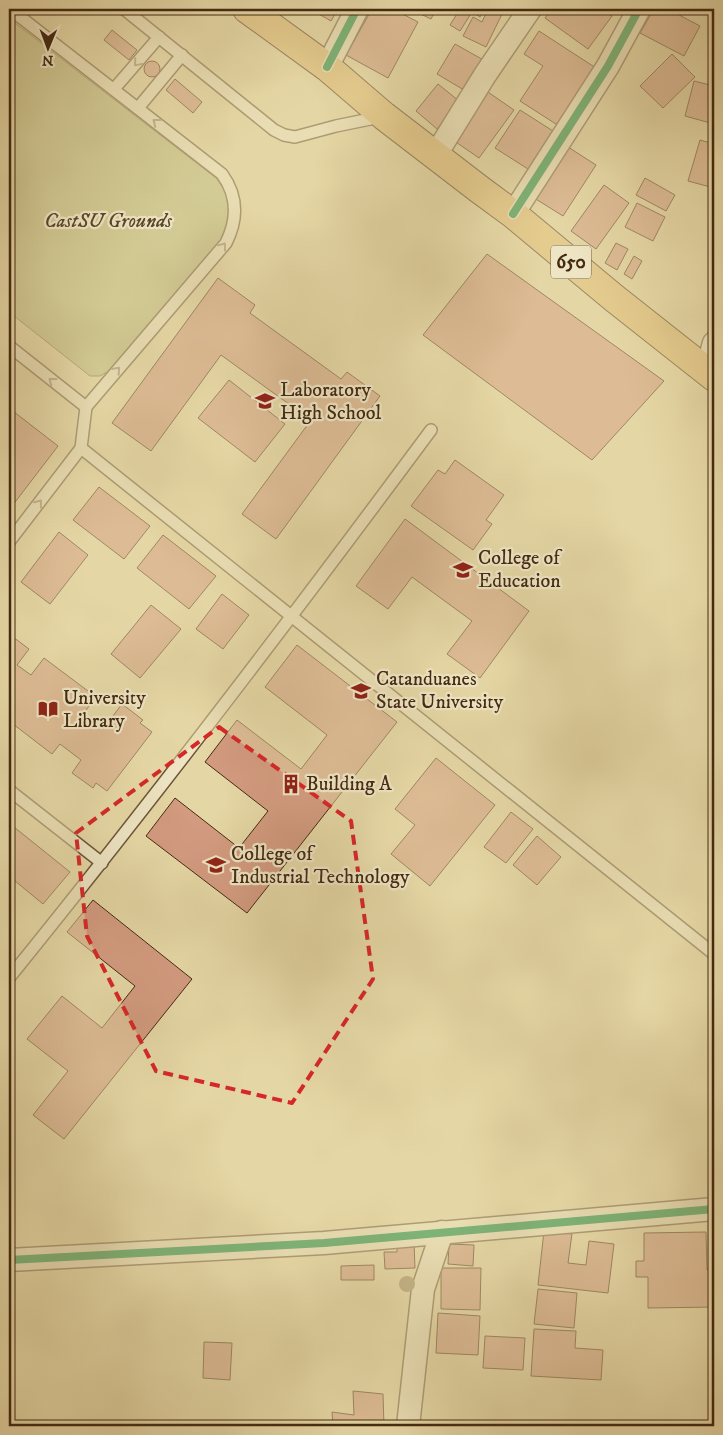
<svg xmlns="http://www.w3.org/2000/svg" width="723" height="1435" viewBox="0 0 723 1435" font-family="'IM FELL DW Pica',serif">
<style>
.green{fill:#bcbc81;stroke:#80734a}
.building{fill:#d39b80;stroke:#442a13}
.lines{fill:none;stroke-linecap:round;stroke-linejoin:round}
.service-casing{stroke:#6c5538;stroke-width:14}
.minor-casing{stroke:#6c5538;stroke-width:25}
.primary-casing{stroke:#442a13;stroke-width:30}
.service{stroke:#eee5c4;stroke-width:11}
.minor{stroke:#eee5c4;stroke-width:22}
.primary{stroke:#e2bc72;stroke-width:28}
.cycleway-casing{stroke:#eee5c4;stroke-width:11}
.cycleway{stroke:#00873e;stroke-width:8}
.tree{fill:#9a8861}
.oneway{stroke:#99886c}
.marked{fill:none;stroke:#d62828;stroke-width:4;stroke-dasharray:10 6;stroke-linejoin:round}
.labels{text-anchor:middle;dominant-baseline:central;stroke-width:4.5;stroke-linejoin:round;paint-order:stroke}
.shield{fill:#eee5c4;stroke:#776248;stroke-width:1}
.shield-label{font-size:19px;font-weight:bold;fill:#442a13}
.park-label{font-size:20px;font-style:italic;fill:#5c4729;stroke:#eee5c4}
.poi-label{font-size:20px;fill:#442a13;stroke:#eee5c4;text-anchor:start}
</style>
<rect width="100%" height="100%" fill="#e5d7a5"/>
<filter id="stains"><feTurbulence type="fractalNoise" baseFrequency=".004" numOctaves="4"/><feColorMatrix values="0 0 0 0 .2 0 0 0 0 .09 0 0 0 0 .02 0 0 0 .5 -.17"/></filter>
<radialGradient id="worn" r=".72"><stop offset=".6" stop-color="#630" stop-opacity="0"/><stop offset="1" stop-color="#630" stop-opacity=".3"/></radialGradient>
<path class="green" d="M9 21 15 23 216 178 226 192 230 203V215L220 244 109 371 100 376H90L9 312Z"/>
<g class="building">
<path d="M310 9H338L331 21Z"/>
<path d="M372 9H393L418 22 388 78 346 55Z"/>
<path d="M410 9H436L431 19Z"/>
<path d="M460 9H485L480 17 472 12 460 31 450 25Z"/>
<path d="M488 9H496L503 12 486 47 463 36 473 17 482 22Z"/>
<path d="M552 9H602L612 16 588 49 545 18Z"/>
<path d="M654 9H668L700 26 684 56 640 33Z"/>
<path d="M112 30 137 50 129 60 104 40Z"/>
<path d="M539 31 596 68 559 126 520 101 543 66 524 54Z"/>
<path d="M455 44 487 62 469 93 437 74Z"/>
<path d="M672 54 695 77 663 108 640 86Z"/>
<circle cx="152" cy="69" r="8"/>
<path d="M175 79 202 102 193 113 166 90Z"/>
<path d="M694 81 714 86V124L685 116Z"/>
<path d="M438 84 459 101 437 129 416 111Z"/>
<path d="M485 90 514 110 479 158 450 138Z"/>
<path d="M520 110 553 131 528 169 495 148Z"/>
<path d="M700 140 714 144V188L688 181Z"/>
<path d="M565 145 596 165 563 216 531 196Z"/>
<path d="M645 178 675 195 666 211 636 195Z"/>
<path d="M604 185 629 203 596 249 571 231Z"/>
<path d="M637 203 665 217 653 241 625 227Z"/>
<path d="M616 243 628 249 617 270 605 263Z"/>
<path d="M487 254 664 381 592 460 423 335Z"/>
<path d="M634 256 642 261 632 279 624 274Z"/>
<path d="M218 278 255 305 250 313 341 379 347 372 380 396 276 539 242 514 311 420 221 355 151 451 112 423Z"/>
<path d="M229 380 285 424 255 462 198 418Z"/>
<path d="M9 408 58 446 9 510Z"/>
<path d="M455 460 504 495 486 520 492 524 473 550 411 506 438 470 445 474Z"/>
<path d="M99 487 150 526 124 559 73 520Z"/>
<path d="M405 519 529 611 480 678 447 654 472 621 412 577 388 609 356 586Z"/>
<path d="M59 532 88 555 50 604 21 582Z"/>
<path d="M163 535 216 576 189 609 137 568Z"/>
<path d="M222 594 249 615 223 649 196 629Z"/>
<path d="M151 605 181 629 140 678 111 654Z"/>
<path d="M9 634 29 649 17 665 31 675 44 658 96 697 83 714 103 729 122 704 143 720 140 723 152 732 107 791 96 783 93 788 72 773 81 760 60 744 52 754 9 721Z"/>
<path d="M297 645 397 722 247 913 146 836 175 798 239 848 268 811 205 762 237 720 301 769 327 735 265 687Z"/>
<path d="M436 758 495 805 430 886 391 854 415 825 395 809Z"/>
<path d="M511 812 533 829 506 863 484 847Z"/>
<path d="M9 823 70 872 43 904 9 876Z"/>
<path d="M537 836 561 857 537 885 513 865Z"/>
<path d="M93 900 192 979 64 1139 33 1115 68 1071 27 1039 62 996 102 1028 135 986 67 932Z"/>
<path d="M544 1231 572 1234 568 1263 586 1265 589 1241 614 1244 608 1293 538 1285Z"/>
<path d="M706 1232 707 1270H714V1307L648 1308V1277H636V1261H644V1233Z"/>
<path d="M414 1243 415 1268 385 1269 384 1252H397V1244Z"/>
<path d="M449 1244 474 1245 473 1266 448 1264Z"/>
<path d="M374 1265V1280H341V1266Z"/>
<path d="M441 1268H481L480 1310 441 1309Z"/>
<path d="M538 1289 577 1293 574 1328 534 1324Z"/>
<path d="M438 1313 480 1316 478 1355 436 1353Z"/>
<path d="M534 1329 576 1331 575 1348 603 1350 601 1380 531 1376Z"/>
<path d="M485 1336 525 1338 523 1370 483 1368Z"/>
<path d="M204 1342 232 1343 230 1380 203 1378Z"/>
<path d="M353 1391 383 1394 384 1426H333L332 1412 354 1415Z"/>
</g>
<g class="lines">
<defs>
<g id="service">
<path d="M10 9 222 174C238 196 238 219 226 243L86 407"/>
<path d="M124 9 274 130 284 135 295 137 336 126 380 117"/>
<path d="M114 89 159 37"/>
<path d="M138 108 182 55"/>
<path d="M9 346 86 407 81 448 9 542"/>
<path d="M81 448 714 954"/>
<path d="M9 790 102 863"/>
<path d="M9 978C154 799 293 616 431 430"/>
</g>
<g id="minor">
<path d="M327 67 357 9"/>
<path d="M435 156 485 75 530 9"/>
<path d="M513 214 608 66 639 9"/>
<path d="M706 372 714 343"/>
<path d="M9 1260 324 1243 714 1209"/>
<path d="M408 1426 423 1289 442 1232"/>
</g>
<path id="primary" d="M247 9 327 67 384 116 479 189 513 214 614 298 714 377"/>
</defs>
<use href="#service" class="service-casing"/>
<use href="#minor" class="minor-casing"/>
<use href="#primary" class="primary-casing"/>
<use href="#service" class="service"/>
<use href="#minor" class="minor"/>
<use href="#primary" class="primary"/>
<defs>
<g id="cycleway">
<path d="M327 67 357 9"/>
<path d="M513 214 608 66 639 9"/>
<path d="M9 1260 324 1243 714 1209"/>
</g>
</defs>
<use href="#cycleway" class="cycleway-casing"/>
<use href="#cycleway" class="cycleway"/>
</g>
<circle class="tree" cx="407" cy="1284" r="8"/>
<defs><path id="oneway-chevron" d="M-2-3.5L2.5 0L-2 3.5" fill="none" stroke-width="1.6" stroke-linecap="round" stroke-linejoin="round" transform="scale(1.25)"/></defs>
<g class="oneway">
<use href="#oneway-chevron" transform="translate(137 63) rotate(130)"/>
<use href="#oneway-chevron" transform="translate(156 122) rotate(-142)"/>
<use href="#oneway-chevron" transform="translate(223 246) rotate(-53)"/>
<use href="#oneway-chevron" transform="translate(117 370) rotate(-49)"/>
<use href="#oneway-chevron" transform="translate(52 381) rotate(-142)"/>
<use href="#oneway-chevron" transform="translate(39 503) rotate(-52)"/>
</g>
<path d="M0 0H723V1435H0ZM219 727 351 821 373 979 292 1103 156 1071 87 936 76 833Z" fill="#e5d7a5" fill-opacity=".55" fill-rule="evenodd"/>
<path class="marked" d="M219 727 351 821 373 979 292 1103 156 1071 87 936 76 833Z"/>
<defs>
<symbol id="school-bare" viewBox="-9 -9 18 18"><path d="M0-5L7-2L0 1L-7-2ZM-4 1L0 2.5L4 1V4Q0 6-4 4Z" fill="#8f2418" stroke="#eee5c4" stroke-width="2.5" paint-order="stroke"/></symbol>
<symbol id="university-bare" viewBox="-9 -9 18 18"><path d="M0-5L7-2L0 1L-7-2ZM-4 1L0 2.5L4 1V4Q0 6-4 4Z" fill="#8f2418" stroke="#eee5c4" stroke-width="2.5" paint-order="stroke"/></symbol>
<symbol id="library-bare" viewBox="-9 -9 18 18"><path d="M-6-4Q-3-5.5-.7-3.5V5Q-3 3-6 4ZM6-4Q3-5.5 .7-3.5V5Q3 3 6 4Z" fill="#8f2418" stroke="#eee5c4" stroke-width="2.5" paint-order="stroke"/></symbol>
<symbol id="building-bare" viewBox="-9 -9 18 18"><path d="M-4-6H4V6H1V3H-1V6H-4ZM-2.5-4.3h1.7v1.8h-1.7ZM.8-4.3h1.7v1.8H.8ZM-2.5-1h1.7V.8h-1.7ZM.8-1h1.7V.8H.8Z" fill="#8f2418" stroke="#eee5c4" stroke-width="2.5" paint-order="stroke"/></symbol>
</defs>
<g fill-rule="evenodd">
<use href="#school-bare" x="251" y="387" width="28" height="28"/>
<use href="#university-bare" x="449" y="556" width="28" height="28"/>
<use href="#university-bare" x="347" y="677" width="28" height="28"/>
<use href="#library-bare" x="34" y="695" width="28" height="28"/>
<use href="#building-bare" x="277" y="770" width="28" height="28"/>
<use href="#university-bare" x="202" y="851" width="28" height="28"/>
</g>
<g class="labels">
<rect class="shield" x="551" y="245.5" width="40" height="33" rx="4"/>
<g class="shield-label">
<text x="571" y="262">650</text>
</g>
<g class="park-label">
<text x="108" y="221">CastSU Grounds</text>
</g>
<g class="poi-label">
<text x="280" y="390">Laboratory<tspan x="280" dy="23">High School</tspan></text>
<text x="478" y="558">College of<tspan x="478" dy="23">Education</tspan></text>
<text x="376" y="679">Catanduanes<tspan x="376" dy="23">State University</tspan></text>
<text x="63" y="698">University<tspan x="63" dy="23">Library</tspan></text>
<text x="306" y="784">Building A</text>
<text x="231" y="854">College of<tspan x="231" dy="23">Industrial Technology</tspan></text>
</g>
</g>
<rect width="723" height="1435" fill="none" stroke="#e5d7a5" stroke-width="30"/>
<rect x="10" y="10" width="703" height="1415" fill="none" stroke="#442a13" stroke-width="2.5"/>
<rect x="15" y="15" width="693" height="1405" fill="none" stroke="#442a13"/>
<g transform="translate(48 48) rotate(181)" stroke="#eee5c4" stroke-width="4" paint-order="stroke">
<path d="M0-4L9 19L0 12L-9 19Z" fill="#442a13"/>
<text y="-8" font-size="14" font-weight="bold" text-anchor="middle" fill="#442a13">N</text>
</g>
<rect width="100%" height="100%" filter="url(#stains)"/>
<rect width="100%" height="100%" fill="url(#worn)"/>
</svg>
